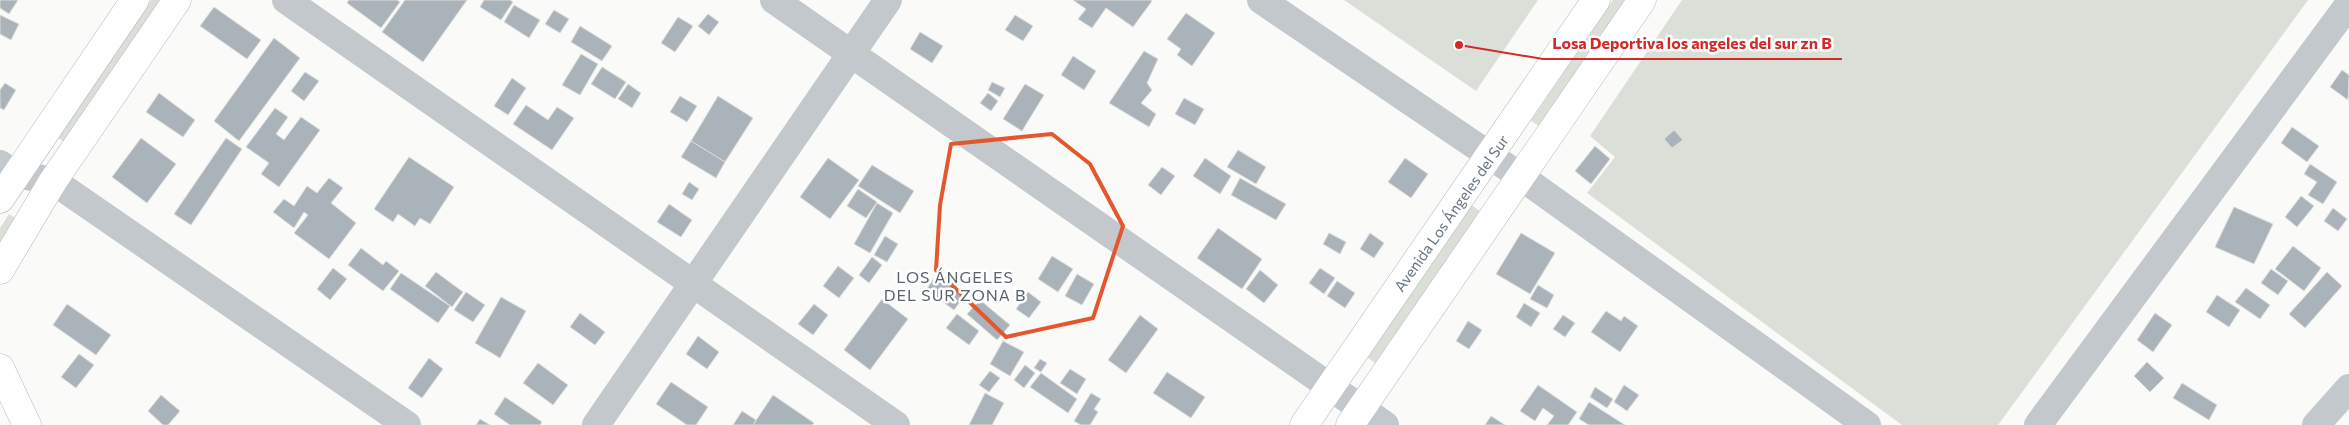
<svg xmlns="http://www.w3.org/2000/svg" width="2349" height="425" viewBox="0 0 2349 425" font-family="Commissioner,sans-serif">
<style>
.green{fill:#dadfd7}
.building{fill:#aab3b9;stroke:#dcdcda}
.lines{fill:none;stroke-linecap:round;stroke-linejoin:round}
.secondary-casing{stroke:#b3babf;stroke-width:29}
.street{stroke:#c3c8cc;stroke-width:28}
.secondary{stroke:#fff;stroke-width:28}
.marked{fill:none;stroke:#e4572e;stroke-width:4;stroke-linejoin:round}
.labels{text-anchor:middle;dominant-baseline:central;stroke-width:5;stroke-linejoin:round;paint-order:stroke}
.street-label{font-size:15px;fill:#657683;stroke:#fff}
.neighbourhood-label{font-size:16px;letter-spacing:1px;fill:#57646e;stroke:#fff}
.leader{fill:none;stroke:#d62828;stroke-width:2}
.callout-dot{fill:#d62828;stroke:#fff;stroke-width:2}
.callout-label{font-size:16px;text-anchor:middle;font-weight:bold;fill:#d62828;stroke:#fff;stroke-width:5;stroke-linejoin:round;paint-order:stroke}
</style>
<rect width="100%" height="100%" fill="#fafaf8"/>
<g class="green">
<path d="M151 0H162L64 142 57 137Z"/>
<path d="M1344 0H1538L1476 91Z"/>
<path d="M1613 0H1625L1539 126 1531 121Z"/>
<path d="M1682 0H2308L1998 425H1902L1587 193 1615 157 1590 136Z"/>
<path d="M1471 205 1480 211 1375 363 1367 357Z"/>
<path d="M9 214 15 218 0 242V228Z"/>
</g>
<g class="building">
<path d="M0 0H18L9 14 0 8Z"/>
<path d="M349 0H397L400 2 381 28 347 3Z"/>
<path d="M405 0H467L423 62 382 32Z"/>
<path d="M484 0H510L513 2 501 20 480 7Z"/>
<path d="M1073 0H1151L1152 1 1133 27 1106 8 1092 28 1078 19 1086 9Z"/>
<path d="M514 5 540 20 529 38 504 22Z"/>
<path d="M214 7 261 40 247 59 200 26Z"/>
<path d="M554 10 569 19 560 33 545 24Z"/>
<path d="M1186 13 1215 33 1192 66 1177 55 1181 49 1167 39Z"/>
<path d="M708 14 719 22 709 35 698 26Z"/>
<path d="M0 15 19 24 11 40 0 34Z"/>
<path d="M1015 15 1033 26 1023 41 1005 30Z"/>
<path d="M678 17 693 26 675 52 661 43Z"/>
<path d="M580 26 612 46 602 61 571 42Z"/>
<path d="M920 32 943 46 932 63 910 49Z"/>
<path d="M274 38 300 58 239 141 214 121Z"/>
<path d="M1144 51 1158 59 1147 83 1152 90 1141 103 1156 114 1149 127 1109 103Z"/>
<path d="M581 54 598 64 580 95 562 85Z"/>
<path d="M1073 56 1096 71 1084 90 1061 75Z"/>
<path d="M602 67 626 82 615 99 591 84Z"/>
<path d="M2342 70 2349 75 2348 100 2330 87Z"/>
<path d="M305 72 319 81 304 101 291 91Z"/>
<path d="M512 78 526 88 508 115 494 106Z"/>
<path d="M992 82 1005 88 1000 97 988 90Z"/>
<path d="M5 83 16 90 4 110 0 108V90Z"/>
<path d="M628 84 641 93 632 108 618 99Z"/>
<path d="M1025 84 1044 95 1022 131 1003 119Z"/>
<path d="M159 93 195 120 183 137 146 112Z"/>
<path d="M988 93 998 101 991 111 980 103Z"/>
<path d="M680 96 697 106 687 122 670 112Z"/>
<path d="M718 96 753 118 725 162 691 141Z"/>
<path d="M1184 98 1204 109 1195 125 1175 114Z"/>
<path d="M526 105 548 120 557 107 574 118 552 150 513 124Z"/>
<path d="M275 108 288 117 276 134 284 140 301 117 320 130 279 187 261 174 269 163 246 147Z"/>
<path d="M2292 127 2319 146 2307 162 2281 143Z"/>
<path d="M1674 130 1683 140 1672 148 1664 139Z"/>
<path d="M141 138 176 164 147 203 112 177Z"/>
<path d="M226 138 242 149 191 225 174 214Z"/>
<path d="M691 141 725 162 716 178 681 157Z"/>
<path d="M1595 146 1610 159 1591 184 1575 171Z"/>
<path d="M1238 150 1266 167 1256 184 1227 167Z"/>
<path d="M409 157 454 187 430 224 420 218 415 226 398 214 393 222 374 209Z"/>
<path d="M828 158 859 180 830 219 800 197Z"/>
<path d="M1205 158 1231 176 1220 194 1193 176Z"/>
<path d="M1405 158 1428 174 1411 198 1388 182Z"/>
<path d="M2310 164 2337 182 2323 204 2308 195 2317 182 2304 174Z"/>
<path d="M872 165 914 191 900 213 858 186Z"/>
<path d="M1162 167 1175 176 1161 195 1148 185Z"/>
<path d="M329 178 343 188 331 203 356 223 329 259 294 233 308 215 304 212 294 228 273 212 284 199 294 206 307 186 317 193Z"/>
<path d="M1240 178 1286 204 1276 220 1231 195Z"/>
<path d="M689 182 699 189 692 200 682 194Z"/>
<path d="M858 189 877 202 866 218 847 206Z"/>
<path d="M2301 196 2314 206 2297 227 2285 217Z"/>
<path d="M877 203 893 213 870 253 854 244Z"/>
<path d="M669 204 692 220 681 237 657 222Z"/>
<path d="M2234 207 2273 224 2254 264 2215 247Z"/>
<path d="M2333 208 2347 219 2338 231 2324 221Z"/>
<path d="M1218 228 1262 259 1242 289 1197 258Z"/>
<path d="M1329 233 1346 242 1340 254 1323 244Z"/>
<path d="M1370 233 1384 243 1374 258 1360 249Z"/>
<path d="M1521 233 1555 253 1530 294 1496 274Z"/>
<path d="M885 236 898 244 887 262 874 255Z"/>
<path d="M2293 246 2321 268 2304 291 2275 269Z"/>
<path d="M361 248 383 265 386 261 399 271 383 291 348 265Z"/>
<path d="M1052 256 1073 269 1058 292 1038 279Z"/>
<path d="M872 257 882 265 869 283 859 275Z"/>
<path d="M838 266 854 278 839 298 823 286Z"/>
<path d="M333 268 347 279 330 300 317 289Z"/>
<path d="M1320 268 1335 278 1324 294 1309 283Z"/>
<path d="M2271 269 2288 281 2278 295 2261 283Z"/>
<path d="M1260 270 1278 285 1264 303 1246 289Z"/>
<path d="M436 272 463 292 452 307 425 286Z"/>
<path d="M2327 272 2342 286 2305 328 2289 314Z"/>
<path d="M401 273 450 306 438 323 390 289Z"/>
<path d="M937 274 965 295 954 310 926 290Z"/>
<path d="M1077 274 1094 284 1082 305 1065 296Z"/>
<path d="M1337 281 1355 293 1345 308 1327 296Z"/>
<path d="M1538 285 1554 295 1547 308 1530 299Z"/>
<path d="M2246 288 2270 305 2260 319 2235 302Z"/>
<path d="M466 292 485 305 473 322 454 310Z"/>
<path d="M1028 292 1041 302 1029 318 1016 309Z"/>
<path d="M2217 295 2240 310 2229 327 2206 312Z"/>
<path d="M501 297 526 311 500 358 475 343Z"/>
<path d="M882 299 908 319 870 370 844 350Z"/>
<path d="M980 300 1010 325 997 340 967 314Z"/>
<path d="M1524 303 1540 313 1531 327 1516 317Z"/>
<path d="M67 304 111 335 96 355 53 325Z"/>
<path d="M814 304 828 315 813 335 798 324Z"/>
<path d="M1606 311 1621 321 1624 316 1638 326 1620 352 1591 332Z"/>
<path d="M580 313 605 332 595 345 570 327Z"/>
<path d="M2155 313 2172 325 2153 352 2137 340Z"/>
<path d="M957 314 979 331 969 345 946 328Z"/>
<path d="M1140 315 1158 329 1126 373 1108 360Z"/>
<path d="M1563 315 1575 323 1565 337 1553 329Z"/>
<path d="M1468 321 1482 330 1469 349 1456 341Z"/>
<path d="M698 336 719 352 707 369 686 354Z"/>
<path d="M1003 341 1024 352 1010 376 990 364Z"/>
<path d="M79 354 94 365 76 388 61 377Z"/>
<path d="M429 358 443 369 422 398 408 388Z"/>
<path d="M1040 359 1047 363 1041 372 1034 368Z"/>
<path d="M2147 362 2164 378 2150 392 2134 376Z"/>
<path d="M538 363 568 385 553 405 523 383Z"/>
<path d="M1025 365 1035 373 1024 388 1014 380Z"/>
<path d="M1070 369 1086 379 1077 394 1060 383Z"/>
<path d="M990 371 1000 378 989 392 979 385Z"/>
<path d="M1167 372 1205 397 1191 418 1153 393Z"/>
<path d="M1041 373 1077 399 1068 413 1030 387Z"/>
<path d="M671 382 708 407 696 425H687L656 404Z"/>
<path d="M2182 383 2217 405 2209 420 2173 398Z"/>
<path d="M1538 385 1577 412 1568 425H1547L1554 416 1543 408 1535 421 1520 411Z"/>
<path d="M1624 385 1639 395 1627 411 1614 402Z"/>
<path d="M1595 387 1613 399 1607 408 1590 397Z"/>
<path d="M985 393 1004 403 992 425H969Z"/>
<path d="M1091 393 1101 399 1094 409 1098 412 1090 425H1081L1074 421Z"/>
<path d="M161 395 180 411 168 425H163L148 411Z"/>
<path d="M773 395 814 423 812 425H753Z"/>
<path d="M505 397 542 422 540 425H510L494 414Z"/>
<path d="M1589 402 1625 425H1589L1579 419Z"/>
<path d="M742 411 756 420 753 425H733Z"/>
<path d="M1491 416 1505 425H1485Z"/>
<path d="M480 419 490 425H476Z"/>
</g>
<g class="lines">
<defs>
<g id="secondary">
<path d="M0 199 135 0"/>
<path d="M0 270 53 181 177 0"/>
<path d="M0 368 27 425"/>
<path d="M1304 425 1596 0"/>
<path d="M1350 425 1642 0"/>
</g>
</defs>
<use href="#secondary" class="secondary-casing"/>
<g class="street">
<path d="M286 0 896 425"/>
<path d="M774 0 1385 425"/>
<path d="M1261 0 1520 176 1867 425"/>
<path d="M0 164 16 174 53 181 407 425"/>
<path d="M596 425 888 0"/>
<path d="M2038 425 2349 4"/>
<path d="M2316 425 2349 388"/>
</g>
<use href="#secondary" class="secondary"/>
</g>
<path class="marked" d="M1052 134 1090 164 1123 226 1093 318 1006 337 936 270 940 205 951 144Z"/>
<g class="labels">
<g class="street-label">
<text transform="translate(1451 213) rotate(-55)">Avenida Los Ángeles del Sur</text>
</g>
<g class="neighbourhood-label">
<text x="955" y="276">LOS ÁNGELES<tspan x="955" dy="18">DEL SUR ZONA B</tspan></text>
</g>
</g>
<path class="leader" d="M1459 45L1543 59H1842"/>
<circle class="callout-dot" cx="1459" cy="45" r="5"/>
<g class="callout-label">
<text x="1692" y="49">Losa Deportiva los angeles del sur zn B</text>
</g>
</svg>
